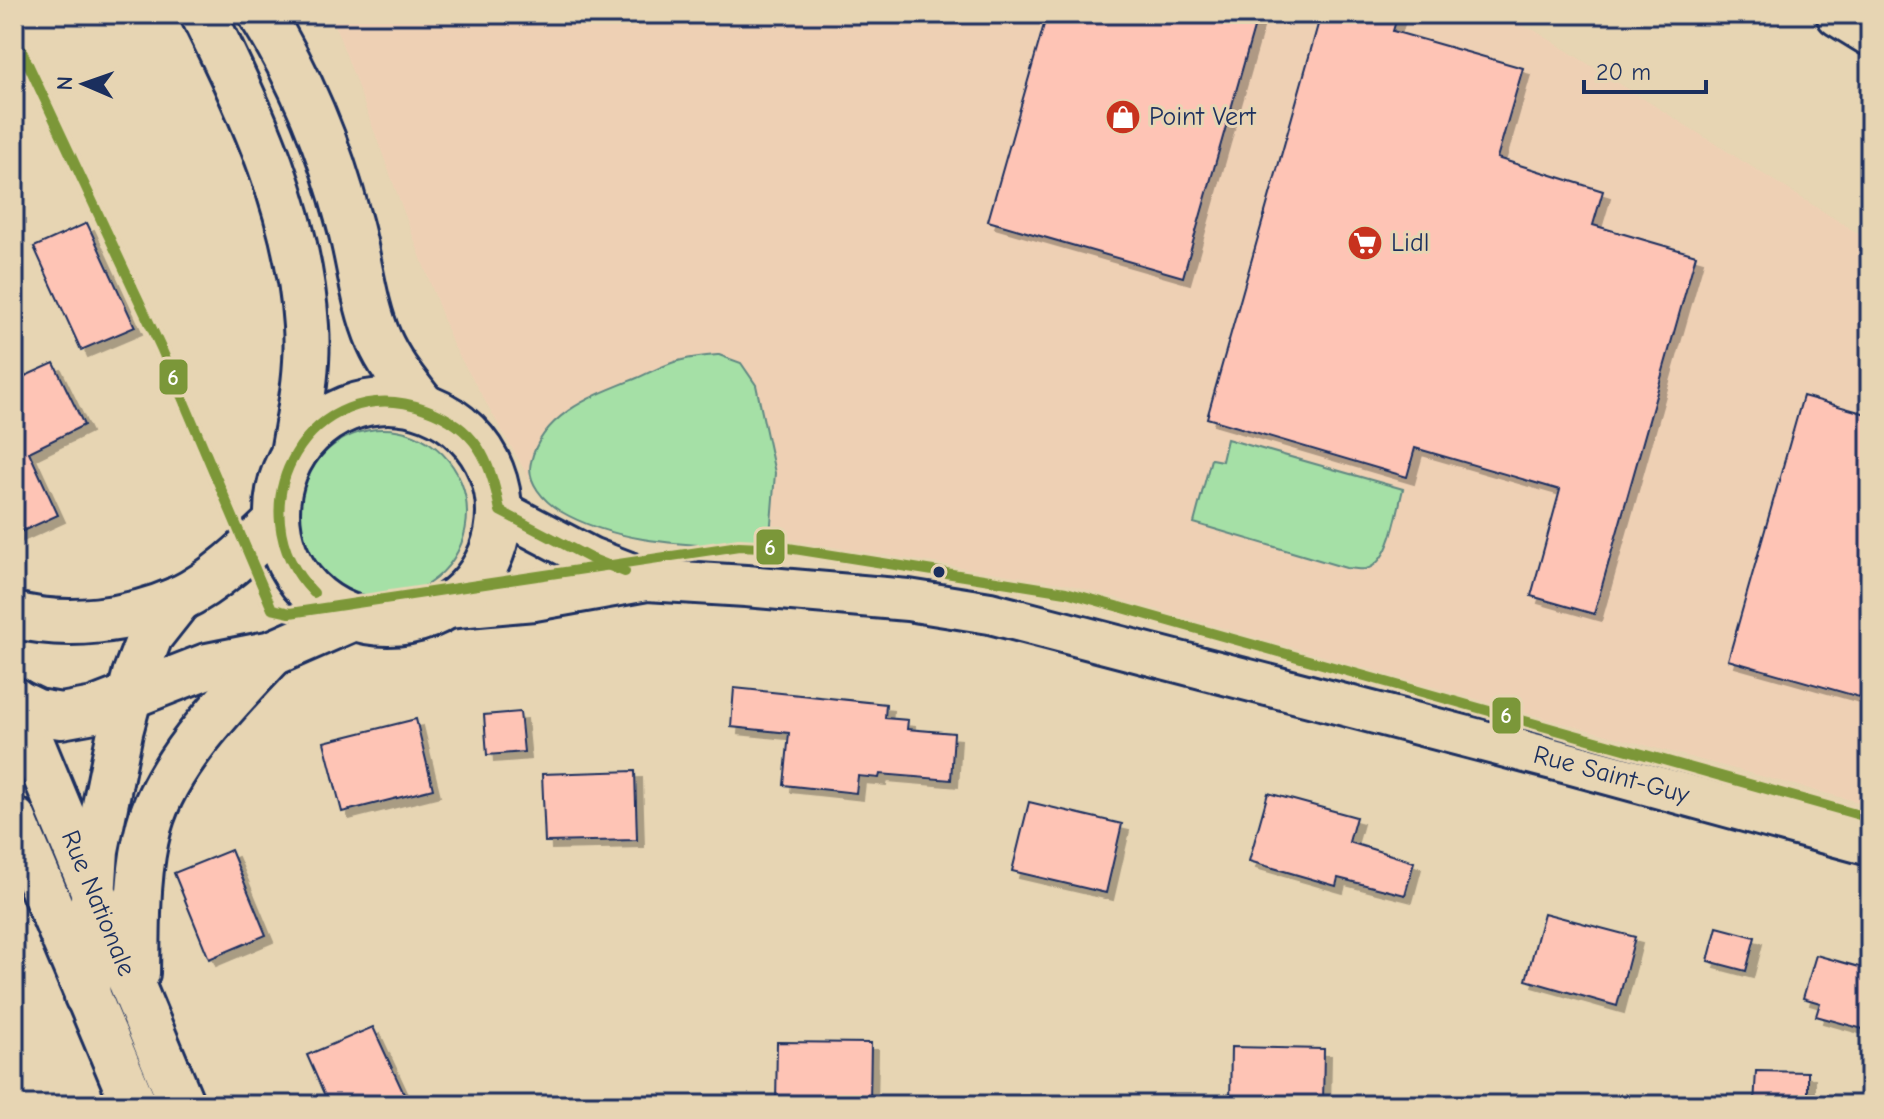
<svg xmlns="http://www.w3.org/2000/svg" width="1884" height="1119" viewBox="0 0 1884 1119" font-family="'Comic Neue',sans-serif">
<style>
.built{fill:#eed0b4}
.green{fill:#a5e0a6;stroke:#608882;stroke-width:2}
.building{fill:#fec4b5;stroke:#1b2f5e;stroke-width:2;filter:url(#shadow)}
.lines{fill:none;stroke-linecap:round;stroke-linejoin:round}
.minor-casing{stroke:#1b2f5e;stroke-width:46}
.major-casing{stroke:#1b2f5e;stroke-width:50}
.highway-casing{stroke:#1b2f5e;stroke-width:50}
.minor{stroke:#e7d5b3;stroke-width:40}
.major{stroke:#e7d5b3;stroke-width:44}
.highway{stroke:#e7d5b3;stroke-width:44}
.bus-1-casing{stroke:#e7d5b3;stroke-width:16}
.bus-1{stroke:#7b9739;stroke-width:10}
.bus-dot{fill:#1b2f5e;stroke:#e7d5b3;stroke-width:3}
.labels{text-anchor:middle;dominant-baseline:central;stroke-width:6;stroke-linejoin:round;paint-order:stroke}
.poi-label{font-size:26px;fill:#1b2f5e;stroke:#e7d5b3;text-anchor:start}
.street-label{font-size:26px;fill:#1b2f5e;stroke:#e7d5b3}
.line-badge{stroke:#e7d5b3;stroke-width:3}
.badge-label{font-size:22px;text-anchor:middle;font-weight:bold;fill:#fff}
</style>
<defs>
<filter id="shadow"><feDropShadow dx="7" dy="7" stdDeviation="0" flood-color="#0004"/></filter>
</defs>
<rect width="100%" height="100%" fill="#e7d5b3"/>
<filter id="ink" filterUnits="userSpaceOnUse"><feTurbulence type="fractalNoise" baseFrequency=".0125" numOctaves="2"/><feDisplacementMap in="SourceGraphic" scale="16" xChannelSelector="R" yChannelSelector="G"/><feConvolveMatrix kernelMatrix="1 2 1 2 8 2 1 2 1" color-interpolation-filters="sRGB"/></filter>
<g filter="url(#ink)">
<path class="built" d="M331 14H1484L1534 30 1870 241V805L1058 589 905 566 769 549 660 540 609 533 579 521 556 509 537 492 453 345Z"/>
<g class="green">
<path d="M719 355 741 363 756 385 775 473 769 549C701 544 621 547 560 511 544 501 526 482 531 462 542 413 595 395 637 378 651 372 667 363 682 360 694 357 707 356 719 355Z"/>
<circle cx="383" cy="513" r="84"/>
<path d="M1227 439 1403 489C1397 511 1391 563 1366 569 1360 570 1353 568 1346 568L1194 523 1211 459 1222 461Z"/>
</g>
<g class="building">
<path d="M1047 14H1258L1183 277 988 221Z"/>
<path d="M1321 14H1398L1393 31 1523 68 1497 158 1603 191 1593 225 1696 255 1594 614 1531 596 1560 490 1415 448 1407 477 1207 418Z"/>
<path d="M87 223 135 327 81 350 34 247Z"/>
<path d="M54 363 84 425 29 452 58 515 14 535V381Z"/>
<path d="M1803 396 1870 415V700L1728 660Z"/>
<path d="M734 688 886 704 885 718 908 720 907 729 954 733 951 780 880 774 879 778 858 776 856 793 784 785 789 733 731 727Z"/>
<path d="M520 712 524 752 487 755 484 715Z"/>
<path d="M416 719 433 789 342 812 324 742Z"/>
<path d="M635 771 637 840 545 842 542 774Z"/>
<path d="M1268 793 1356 817 1349 842 1414 862 1405 895 1338 878 1336 886 1249 861Z"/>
<path d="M1029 802 1122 824 1106 893 1012 871Z"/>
<path d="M231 850 266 935 209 959 174 873Z"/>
<path d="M1544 913 1635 937 1617 1006 1526 980Z"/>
<path d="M1717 927 1755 937 1746 971 1708 961Z"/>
<path d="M1816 955 1870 970V1031L1816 1016 1820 1003 1803 998Z"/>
<path d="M373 1027 409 1105H329L307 1055Z"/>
<path d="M777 1042 871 1043 870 1105H776Z"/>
<path d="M1231 1047 1324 1049 1323 1105H1230Z"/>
<path d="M1756 1071 1808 1072V1105H1754Z"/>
</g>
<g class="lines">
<defs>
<g id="minor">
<path d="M500 511 590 558 647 580"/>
<path id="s1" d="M446 608 534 600 647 580 746 586 908 600 990 613 1572 764 1870 845"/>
</g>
<g id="major">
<circle cx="388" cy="512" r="111"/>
<path d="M14 615C67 629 129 621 179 599 215 582 249 549 277 522"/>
<path id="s2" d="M14 700 182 1105"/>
<path d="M14 701 37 712 61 716 94 710 207 666 273 653 353 618"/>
<path d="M14 820 134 1105"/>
<path d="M137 973C138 925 136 874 149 826 166 763 229 700 273 653"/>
<path d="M87 996 96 850 120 732 135 675 150 636 180 598"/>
</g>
<g id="highway">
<path d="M203 14C252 112 299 214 306 326 309 369 300 412 293 454"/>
<path d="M261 14C301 78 330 149 349 222 360 261 363 303 379 340 390 365 407 385 423 406"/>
<path d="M1839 14 1870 33"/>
</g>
</defs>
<use href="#minor" class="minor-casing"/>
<use href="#major" class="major-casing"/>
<use href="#highway" class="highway-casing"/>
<use href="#minor" class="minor"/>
<use href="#major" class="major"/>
<use href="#highway" class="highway"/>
<defs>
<g id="bus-1">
<path d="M14 34 162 350 272 609 290 613 739 546 788 548 1066 592 1870 818"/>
<path d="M314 593C230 508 312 368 425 409 476 427 491 460 500 511L590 558 625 572"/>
</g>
</defs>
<use href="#bus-1" class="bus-1-casing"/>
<use href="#bus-1" class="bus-1"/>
</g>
</g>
<defs>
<symbol id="shop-disc" viewBox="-11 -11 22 22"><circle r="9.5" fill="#c8321e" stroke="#e7d5b3"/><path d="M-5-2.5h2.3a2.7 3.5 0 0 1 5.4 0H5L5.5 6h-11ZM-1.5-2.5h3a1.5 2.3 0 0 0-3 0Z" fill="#fff"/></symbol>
<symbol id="supermarket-disc" viewBox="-11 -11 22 22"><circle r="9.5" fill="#c8321e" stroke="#e7d5b3"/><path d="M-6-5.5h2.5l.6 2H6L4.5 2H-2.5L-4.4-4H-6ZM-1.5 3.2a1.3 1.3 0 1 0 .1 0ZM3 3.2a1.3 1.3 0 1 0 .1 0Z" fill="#fff"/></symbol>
</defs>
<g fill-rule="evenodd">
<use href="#shop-disc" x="1103" y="97" width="40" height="40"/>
<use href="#supermarket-disc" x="1345" y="223" width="40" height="40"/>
</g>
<circle class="bus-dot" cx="939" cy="572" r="7"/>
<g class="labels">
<g class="poi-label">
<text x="1149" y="117">Point Vert</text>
<text x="1391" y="243">Lidl</text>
</g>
<g class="street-label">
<text stroke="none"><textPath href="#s1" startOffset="1190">Rue Saint-Guy</textPath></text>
<text stroke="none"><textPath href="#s2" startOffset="220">Rue Nationale</textPath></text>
</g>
</g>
<g class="line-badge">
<rect x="158" y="358" width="31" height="38" rx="8" fill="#7b9739"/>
<rect x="755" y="528" width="31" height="38" rx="8" fill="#7b9739"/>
<rect x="1491" y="696" width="31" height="39" rx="8" fill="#7b9739"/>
</g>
<g class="badge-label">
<text x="173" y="385">6</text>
<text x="770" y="555">6</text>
<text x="1506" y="723">6</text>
</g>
<rect width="1884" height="1119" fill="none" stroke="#e7d5b3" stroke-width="48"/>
<rect x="24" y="24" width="1836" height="1071" fill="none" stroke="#1b2f5e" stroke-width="3" filter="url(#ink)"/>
<g transform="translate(84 84) rotate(272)" stroke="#e7d5b3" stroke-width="6" paint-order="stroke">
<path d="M0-6L14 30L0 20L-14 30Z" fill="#1b2f5e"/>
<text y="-12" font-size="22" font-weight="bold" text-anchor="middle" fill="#1b2f5e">N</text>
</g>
<path d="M1584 80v12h122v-12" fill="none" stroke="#1b2f5e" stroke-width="4"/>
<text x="1596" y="80" font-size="24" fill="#1b2f5e" stroke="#e7d5b3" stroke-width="6" paint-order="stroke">20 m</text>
</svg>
